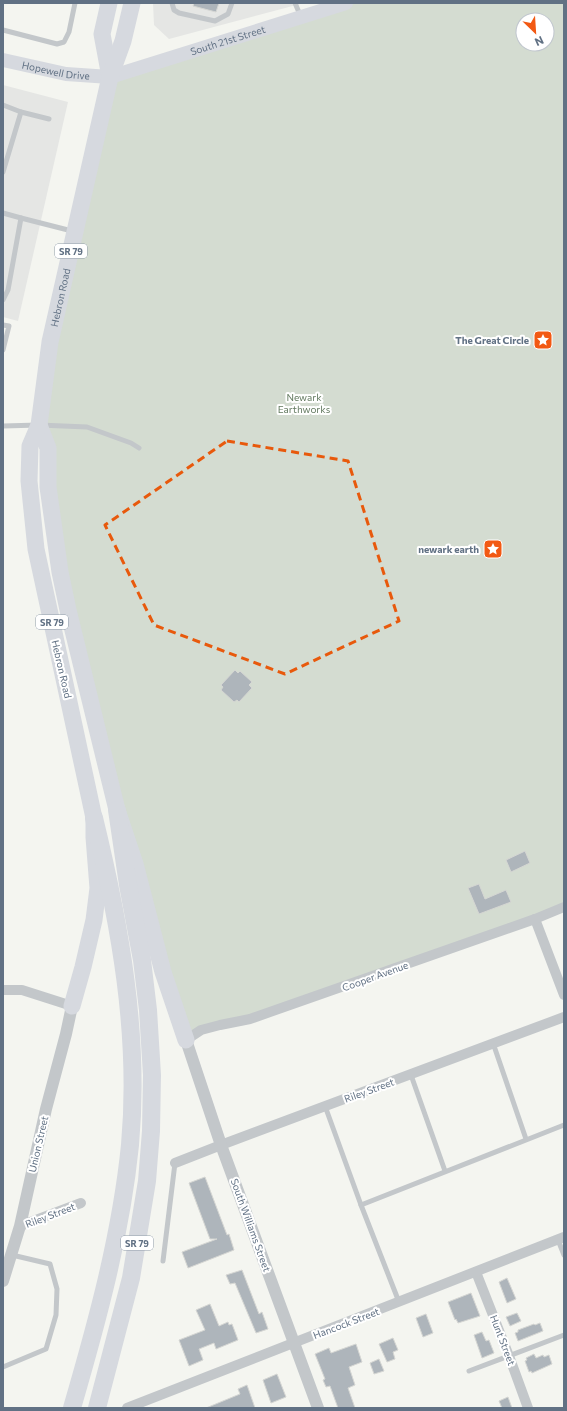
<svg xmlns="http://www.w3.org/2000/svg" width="567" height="1411" viewBox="0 0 567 1411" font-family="Commissioner,sans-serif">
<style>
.built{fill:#e5e6e4}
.green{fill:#d4dcd1;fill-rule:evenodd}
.building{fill:#aeb5bb;stroke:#d5d6d3}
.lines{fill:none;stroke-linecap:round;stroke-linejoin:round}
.service{stroke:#c3c7ca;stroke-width:5}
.minor{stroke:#c3c7ca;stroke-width:10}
.tertiary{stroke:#c3c7ca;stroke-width:12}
.secondary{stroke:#d6d9df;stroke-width:14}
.trunk{stroke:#d6d9df;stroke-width:17}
.motorway{stroke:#d6d9df;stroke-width:18}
.marked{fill:none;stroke:#e8590c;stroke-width:3;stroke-dasharray:8 5;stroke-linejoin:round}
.labels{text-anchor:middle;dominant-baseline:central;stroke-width:4;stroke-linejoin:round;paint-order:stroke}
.shield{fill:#fff;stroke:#909ca9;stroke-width:1}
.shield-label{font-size:9px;font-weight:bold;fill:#617184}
.street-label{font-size:10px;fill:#617184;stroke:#fff}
.poi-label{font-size:10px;font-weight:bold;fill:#617184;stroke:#fff;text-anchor:end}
.park-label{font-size:10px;fill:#637a60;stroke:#fff}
</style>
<rect width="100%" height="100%" fill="#f4f5f0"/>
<g class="built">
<path d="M153 3H304L169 39 154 25Z"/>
<path d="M3 85 68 102 18 321 3 317Z"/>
</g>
<path class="green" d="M345 3H564V907L220 1025 186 1040 60 572 39 425 110 77ZM523 20H547V44H523Z"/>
<g class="building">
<path d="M194 3H219L216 12 193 6Z"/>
<path d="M235 670 238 673 240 671 252 682 249 685 252 688 239 702 237 700 234 702 221 690 223 687 221 685Z"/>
<path d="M525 851 530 863 511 872 506 860Z"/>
<path d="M479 884 485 899 506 890 511 902 479 914 468 888Z"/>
<path d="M205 1177 227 1235 229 1234 234 1250 188 1268 182 1252 217 1239H210L189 1183Z"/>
<path d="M242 1270 259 1314 262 1312 268 1329 256 1333 235 1283 230 1284 226 1275Z"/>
<path d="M507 1278 516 1299 507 1303 499 1282Z"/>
<path d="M471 1293 480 1316 458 1323 456 1319 455 1320 448 1302Z"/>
<path d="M210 1304 219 1326 228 1322 229 1325 232 1324 238 1340 216 1349 214 1343 199 1349 203 1360 189 1366 179 1340 205 1330 196 1310Z"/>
<path d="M517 1313 521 1321 510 1326 506 1317Z"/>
<path d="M426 1314 433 1333 423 1337 416 1318Z"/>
<path d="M540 1323 543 1331 518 1341 515 1333 518 1332V1330L534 1324 535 1325Z"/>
<path d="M482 1332 486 1341 489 1340 494 1353 482 1358 474 1335Z"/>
<path d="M393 1338 398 1350 393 1352 395 1359 387 1362 379 1344Z"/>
<path d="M356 1344 362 1362 349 1367 355 1385 348 1388 355 1408H338L330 1386 326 1387 323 1380 325 1379 315 1354 329 1348 331 1353Z"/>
<path d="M534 1354 536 1358 543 1355 544 1357 549 1355 552 1364 532 1373 531 1371 529 1372 525 1361 527 1360 526 1358Z"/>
<path d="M379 1359 384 1371 374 1374 370 1363Z"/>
<path d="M277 1374 286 1397 271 1403 263 1380Z"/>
<path d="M247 1385 255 1408H206L240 1394 238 1389Z"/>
<path d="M508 1397 512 1408H502L499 1401Z"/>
</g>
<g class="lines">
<g class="service">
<path d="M172 3 174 10 179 13 215 21 228 14 232 3"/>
<path d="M295 3 301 17"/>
<path d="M3 30 57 44 64 42 69 32 75 3"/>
<path d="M3 105 21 112 3 172"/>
<path d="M21 112 49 119"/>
<path d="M3 213 21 218"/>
<path d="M3 300 8 290 21 218 72 231"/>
<path d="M3 325 9 326 3 350"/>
<path d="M3 426 39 425 87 427 131 443 139 448"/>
<path d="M493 1043 526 1139"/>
<path d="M411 1075 445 1171"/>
<path d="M325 1106 361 1205 399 1302"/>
<path d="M361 1205 564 1125"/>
<path d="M558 1240 564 1255"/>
<path d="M163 1261 175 1163"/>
<path d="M3 1367 46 1349 56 1315 57 1289 50 1264 12 1255"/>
<path d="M469 1371 564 1335"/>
</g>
<g class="minor">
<path d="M535 919 564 995"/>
<path d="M3 990H22L72 1006"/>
<path d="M186 1040 201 1030 220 1025 250 1019 535 919 564 907"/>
<path d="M175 1163 221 1145 564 1017"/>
<path d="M20 1226 81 1203"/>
<path d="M476 1272 509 1356 528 1408"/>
<path d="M127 1408 564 1237"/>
</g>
<g class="tertiary">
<path d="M186 1040 221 1145 318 1408"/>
<path d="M3 1281 20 1226 46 1109 66 1034 72 1006"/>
</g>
<path class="secondary" id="s1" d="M3 60 66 74 110 77 346 3"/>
<g class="trunk">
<path d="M109 3 102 34 110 77"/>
<path d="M39 425 48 448V487L60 572 68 610 117 810 135 864 163 972 186 1040"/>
<path id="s2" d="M72 1006 83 967 94 920 98 888 94 837V818L36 549 29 481 30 446 39 425 50 342 110 77 123 41 132 3"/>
</g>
<g class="motorway">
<path d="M72 1408C97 1322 121 1235 130 1145 140 1035 120 925 94 818"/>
<path d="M97 1408 131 1278 147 1181 151 1131 152 1075 148 1010 142 960 128 885 117 810"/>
</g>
</g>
<path class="marked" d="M227 441 348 461 399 621 285 674 154 625 105 525Z"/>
<defs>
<symbol id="sight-square" viewBox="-11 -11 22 22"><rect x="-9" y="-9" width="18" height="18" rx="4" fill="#f25913" stroke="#fff"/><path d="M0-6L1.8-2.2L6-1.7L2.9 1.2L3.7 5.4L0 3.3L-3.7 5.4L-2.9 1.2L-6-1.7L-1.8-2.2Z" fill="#fff"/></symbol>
</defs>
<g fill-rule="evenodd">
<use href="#sight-square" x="532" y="329" width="22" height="22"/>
<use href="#sight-square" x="482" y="538" width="22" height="22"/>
</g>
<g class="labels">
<g class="shield">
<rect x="55" y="244" width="32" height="14" rx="3"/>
<rect x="36" y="615" width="32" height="14" rx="3"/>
<rect x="121" y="1236" width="32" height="14" rx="3"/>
</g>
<g class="shield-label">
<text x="71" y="251">SR 79</text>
<text x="52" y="622">SR 79</text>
<text x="137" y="1243">SR 79</text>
</g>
<g class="street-label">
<text stroke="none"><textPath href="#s1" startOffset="232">South 21st Street</textPath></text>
<text stroke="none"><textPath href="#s1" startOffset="54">Hopewell Drive</textPath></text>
<text stroke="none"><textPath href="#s2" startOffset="722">Hebron Road</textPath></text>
<text transform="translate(62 669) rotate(77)">Hebron Road</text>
<text transform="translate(375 976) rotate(-20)">Cooper Avenue</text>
<text transform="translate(369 1090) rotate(-20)">Riley Street</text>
<text transform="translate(38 1144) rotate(-77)">Union Street</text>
<text transform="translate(50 1215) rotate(-21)">Riley Street</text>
<text transform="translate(251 1225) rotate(70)">South Williams Street</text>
<text transform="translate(346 1323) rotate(-21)">Hancock Street</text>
<text transform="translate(503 1340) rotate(69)">Hunt Street</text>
</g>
<g class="poi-label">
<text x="529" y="340">The Great Circle</text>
<text x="479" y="549">newark earth</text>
</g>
<g class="park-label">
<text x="304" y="397">Newark<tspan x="304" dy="12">Earthworks</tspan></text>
</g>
</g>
<rect width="567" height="1411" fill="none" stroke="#617184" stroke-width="8"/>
<g transform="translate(535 32) rotate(155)"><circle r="19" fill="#ffffff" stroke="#c0c6ce"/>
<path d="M0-3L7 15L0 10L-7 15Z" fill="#f25913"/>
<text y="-6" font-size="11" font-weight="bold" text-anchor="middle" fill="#617184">N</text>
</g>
</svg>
